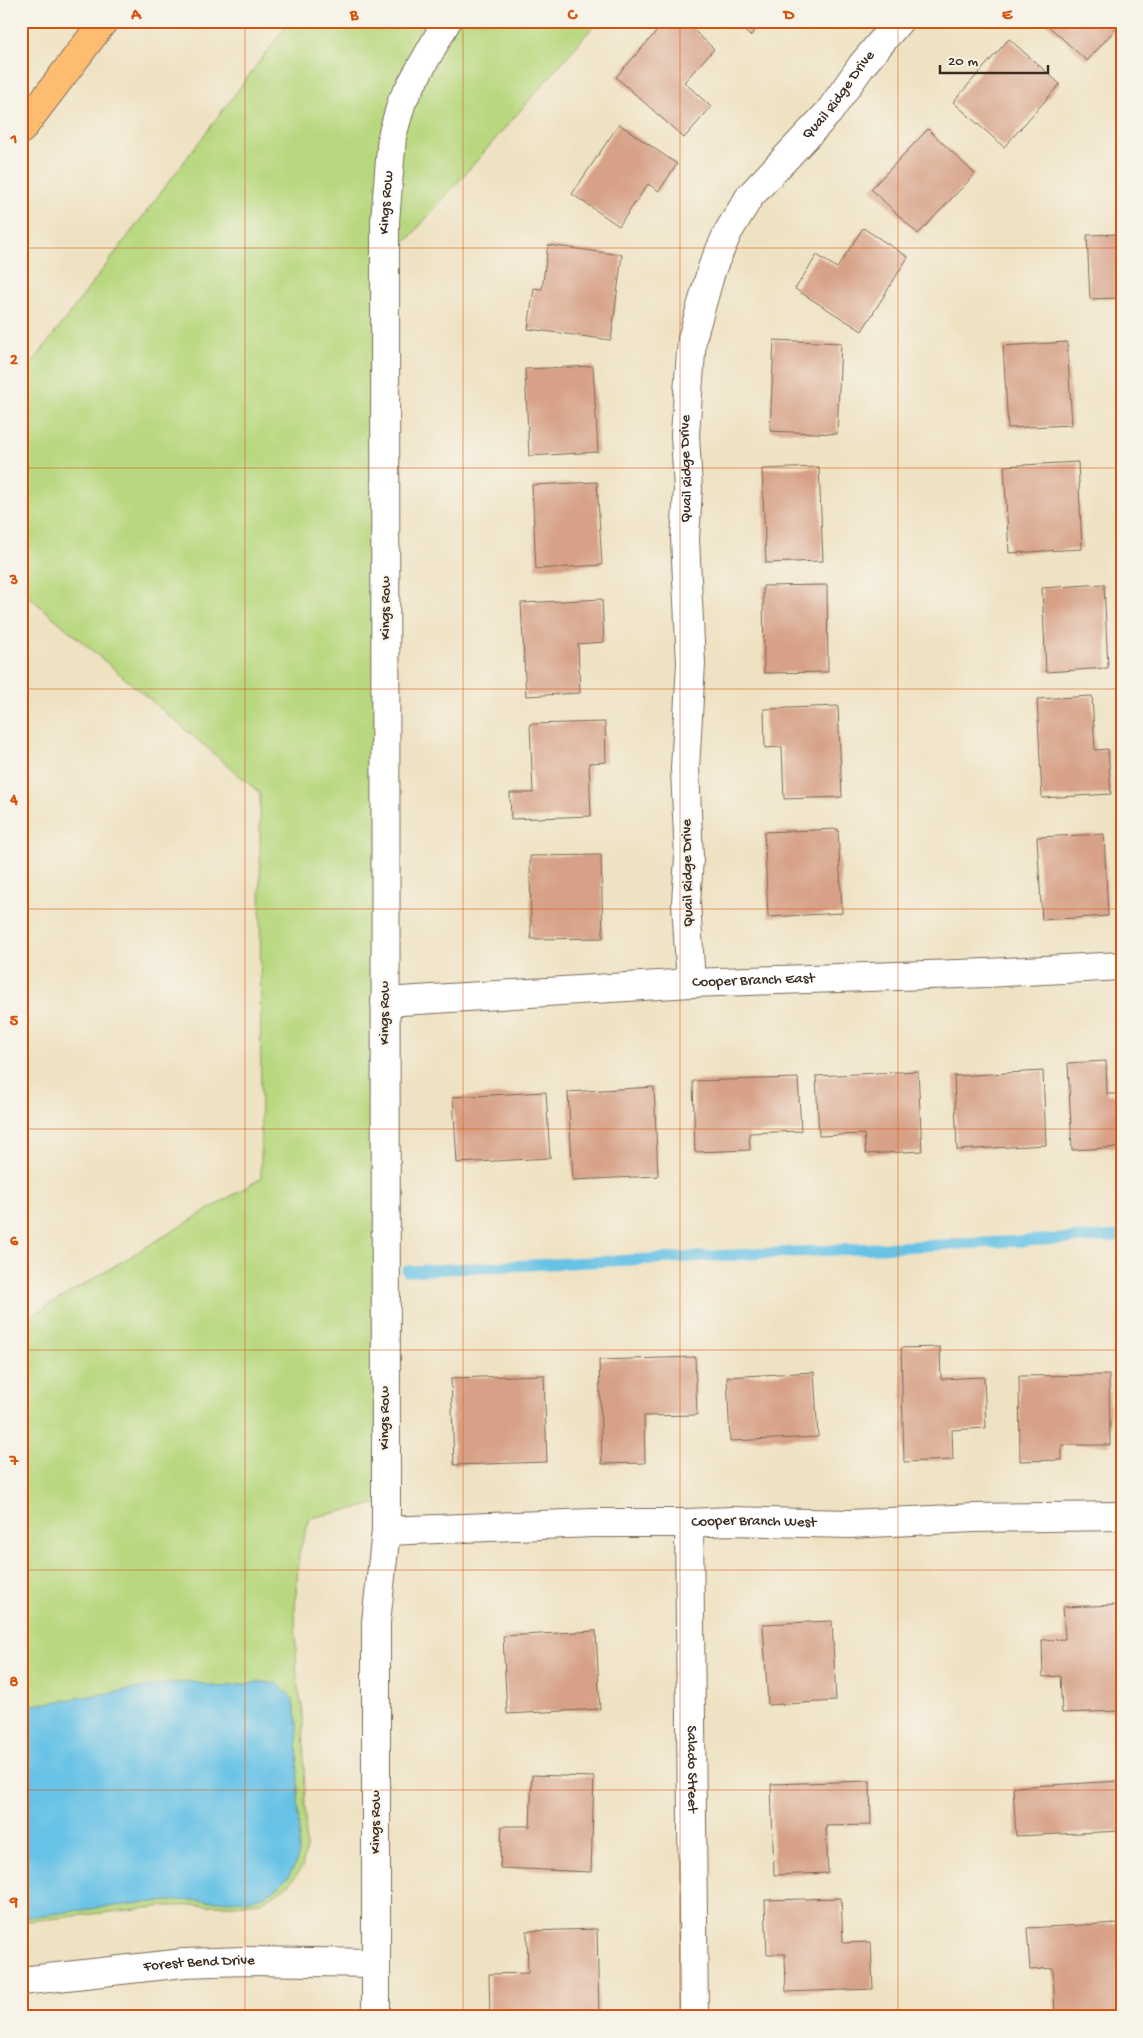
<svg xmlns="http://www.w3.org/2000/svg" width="1143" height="2038" viewBox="0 0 1143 2038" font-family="'Gochi Hand',sans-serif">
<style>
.green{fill:#b8d87f;stroke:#7a814e}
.water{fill:#68c2e6;stroke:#527682}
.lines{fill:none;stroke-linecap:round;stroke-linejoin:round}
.stream{stroke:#68c2e6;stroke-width:11}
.building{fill:#d7a187}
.minor-casing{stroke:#7a6a58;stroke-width:30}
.highway-casing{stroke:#7a6a58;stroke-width:30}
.minor{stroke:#fff;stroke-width:28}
.highway{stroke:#fdbc70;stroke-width:28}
.grid{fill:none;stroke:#d7540e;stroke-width:1;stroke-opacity:0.55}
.labels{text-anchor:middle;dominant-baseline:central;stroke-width:4;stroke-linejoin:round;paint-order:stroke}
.street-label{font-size:15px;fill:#3b2a1e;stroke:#f7f3e8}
.neatline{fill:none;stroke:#d7540e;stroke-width:2}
.grid-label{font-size:16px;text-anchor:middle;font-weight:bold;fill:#d7540e}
</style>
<rect width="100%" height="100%" fill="#f7f3e8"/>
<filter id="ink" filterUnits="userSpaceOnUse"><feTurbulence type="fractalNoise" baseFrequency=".02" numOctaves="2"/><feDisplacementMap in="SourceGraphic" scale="10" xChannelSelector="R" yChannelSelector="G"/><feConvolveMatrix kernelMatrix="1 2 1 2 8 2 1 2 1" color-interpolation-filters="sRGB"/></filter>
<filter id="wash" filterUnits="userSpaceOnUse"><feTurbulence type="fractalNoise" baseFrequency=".0096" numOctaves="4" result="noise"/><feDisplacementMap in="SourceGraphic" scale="20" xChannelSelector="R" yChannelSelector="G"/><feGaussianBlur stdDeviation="1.12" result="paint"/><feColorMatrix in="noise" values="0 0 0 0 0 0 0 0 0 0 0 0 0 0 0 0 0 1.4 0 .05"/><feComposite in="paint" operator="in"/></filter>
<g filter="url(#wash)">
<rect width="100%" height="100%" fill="#efe2c3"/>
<path class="green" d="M290 21H598L385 266V1502L310 1518 299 1553 295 1608 297 1684 303 1710 306 1849 302 1867 291 1882 276 1894 260 1902 235 1905 165 1906 21 1922V1322L261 1178 260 793 21 590V378Z"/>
<path class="water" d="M193 1682 220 1687 263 1682 278 1684 292 1698 297 1722 299 1853C294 1873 281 1889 260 1897 239 1904 193 1899 169 1901 120 1904 70 1912 21 1918V1707L172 1683Z"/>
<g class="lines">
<path class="stream" d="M407 1271 1122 1236"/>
</g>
<g id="blocks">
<g class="building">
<path d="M666 21H684L714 49 684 82 711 107 684 138 616 77Z"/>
<path d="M734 21H763L750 36Z"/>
<path d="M1043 21H1122V22L1087 61Z"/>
<path d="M1009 39 1060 84 1004 147 953 102Z"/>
<path d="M619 124 677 164 659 191 648 184 619 226 572 194Z"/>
<path d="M928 129 975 174 918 234 871 189Z"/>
<path d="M863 228 908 257 862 331 795 289 817 255 837 268Z"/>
<path d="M1122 234V298L1090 299 1087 235Z"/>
<path d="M548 245 622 255 611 340 528 329 534 288 542 289Z"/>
<path d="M774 340 841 343 837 434 770 431Z"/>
<path d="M1067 342 1072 425 1008 428 1003 346Z"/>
<path d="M593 366 598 452 529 456 525 369Z"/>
<path d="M1078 462 1082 549 1009 553 1004 466Z"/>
<path d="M819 467 823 561 766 563 762 469Z"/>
<path d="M597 482 602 565 536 569 532 485Z"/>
<path d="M1104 584 1108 668 1046 672 1042 588Z"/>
<path d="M827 585 828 672 764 673 763 586Z"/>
<path d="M602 599 604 642 578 644 580 693 526 696 521 603Z"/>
<path d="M1092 696 1095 750 1108 749 1111 794 1042 798 1037 699Z"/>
<path d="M838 706 842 797 784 799 782 747 765 748 764 709Z"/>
<path d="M605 722 606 762 589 763 591 816 511 819 510 793H533L530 724Z"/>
<path d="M838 829 842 913 768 917 764 832Z"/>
<path d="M1104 834 1108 916 1042 920 1037 837Z"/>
<path d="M601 855 603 938 531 939 530 856Z"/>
<path d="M1106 1061 1107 1094H1122V1147L1072 1150 1068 1063Z"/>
<path d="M918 1071 922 1151 866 1154 864 1134 819 1136 816 1076Z"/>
<path d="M1043 1071 1046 1145 957 1150 954 1076Z"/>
<path d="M798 1078 801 1131 749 1133 750 1150 695 1152 693 1081Z"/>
<path d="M654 1087 658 1176 573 1180 568 1092Z"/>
<path d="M546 1092 550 1158 457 1163 453 1097Z"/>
<path d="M940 1347 941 1379 984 1377 986 1428 952 1430 953 1460 904 1462 901 1348Z"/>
<path d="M695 1357 697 1415 644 1416 645 1463 602 1464 599 1360Z"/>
<path d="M814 1372 818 1437 730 1441 727 1377Z"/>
<path d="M544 1375 547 1462 454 1465 451 1378Z"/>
<path d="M1109 1375 1110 1445H1062V1460L1020 1461 1019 1376Z"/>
<path d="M1117 1605 1121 1711 1062 1713 1060 1676 1043 1677 1042 1640 1065 1639 1063 1607Z"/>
<path d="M832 1621 836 1701 768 1705 763 1624Z"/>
<path d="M596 1631 600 1709 507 1714 503 1636Z"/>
<path d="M532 1775 594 1777 591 1872 500 1868 502 1826H530Z"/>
<path d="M870 1781 871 1825 826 1826 828 1873 774 1875 771 1784Z"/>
<path d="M1122 1781V1831L1016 1836 1013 1787Z"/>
<path d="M841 1898 843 1943 871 1942 873 1989 786 1992 785 1954H767L765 1900Z"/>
<path d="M1119 1923 1122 2017H1055L1053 1968 1030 1970 1027 1928Z"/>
<path d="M597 1929 599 2017H490L489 1974 528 1973 527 1931Z"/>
</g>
</g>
</g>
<g filter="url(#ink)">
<use href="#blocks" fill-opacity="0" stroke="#7a6a58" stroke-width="1"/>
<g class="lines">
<defs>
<g id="minor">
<path id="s1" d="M691 983 686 903 689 858 685 769 691 663 685 539 688 489 685 434 692 339 712 268 728 232 750 196 829 112 862 65 899 21"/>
<path id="s2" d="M385 1002 691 983 987 973 1122 966"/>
<path id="s3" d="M689 1523 694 2017"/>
<path id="s4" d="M386 1531 593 1523H689L731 1521 849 1524 974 1518 1122 1516"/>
<path id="s5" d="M21 1981 184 1963 244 1961 376 1963"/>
<path id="s6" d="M376 2017V1622L386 1531 385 221 392 136 402 101 447 21"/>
</g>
<path id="highway" d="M21 130 104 21"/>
</defs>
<use href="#minor" class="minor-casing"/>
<use href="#highway" class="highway-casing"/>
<use href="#minor" class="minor"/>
<use href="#highway" class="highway"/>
</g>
</g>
<path class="grid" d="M245 21V2017M463 21V2017M680 21V2017M898 21V2017M21 248H1122M21 468H1122M21 689H1122M21 909H1122M21 1129H1122M21 1350H1122M21 1570H1122M21 1790H1122"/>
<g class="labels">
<g class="street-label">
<text stroke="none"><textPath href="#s1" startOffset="935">Quail Ridge Drive</textPath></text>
<text stroke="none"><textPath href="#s6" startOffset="1815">Kings Row</textPath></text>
<text stroke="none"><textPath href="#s1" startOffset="515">Quail Ridge Drive</textPath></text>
<text transform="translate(386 608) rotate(-90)">Kings Row</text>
<text transform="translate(688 873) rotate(-91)">Quail Ridge Drive</text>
<text stroke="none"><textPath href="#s2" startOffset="369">Cooper Branch East</textPath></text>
<text transform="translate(385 1013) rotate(-90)">Kings Row</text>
<text transform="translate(385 1418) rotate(-90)">Kings Row</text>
<text stroke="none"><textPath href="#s4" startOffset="368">Cooper Branch West</textPath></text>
<text stroke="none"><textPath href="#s3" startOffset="246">Salado Street</textPath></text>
<text transform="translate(376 1822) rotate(-90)">Kings Row</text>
<text stroke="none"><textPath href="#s5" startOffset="179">Forest Bend Drive</textPath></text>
</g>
</g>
<rect width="1143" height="2038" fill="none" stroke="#f7f3e8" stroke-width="55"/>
<path d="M940 65v8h108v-8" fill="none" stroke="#3b2a1e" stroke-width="2.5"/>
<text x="948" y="65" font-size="15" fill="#3b2a1e" stroke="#f7f3e8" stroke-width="4" paint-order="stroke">20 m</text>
<rect x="28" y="28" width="1088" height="1982" class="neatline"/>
<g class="grid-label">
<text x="136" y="19">A</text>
<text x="354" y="19">B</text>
<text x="572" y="19">C</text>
<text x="789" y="19">D</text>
<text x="1007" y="19">E</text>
<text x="14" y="143">1</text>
<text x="14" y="364">2</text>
<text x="14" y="584">3</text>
<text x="14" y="804">4</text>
<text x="14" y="1025">5</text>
<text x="14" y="1245">6</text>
<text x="14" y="1465">7</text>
<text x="14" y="1686">8</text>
<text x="14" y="1906">9</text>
</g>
</svg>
